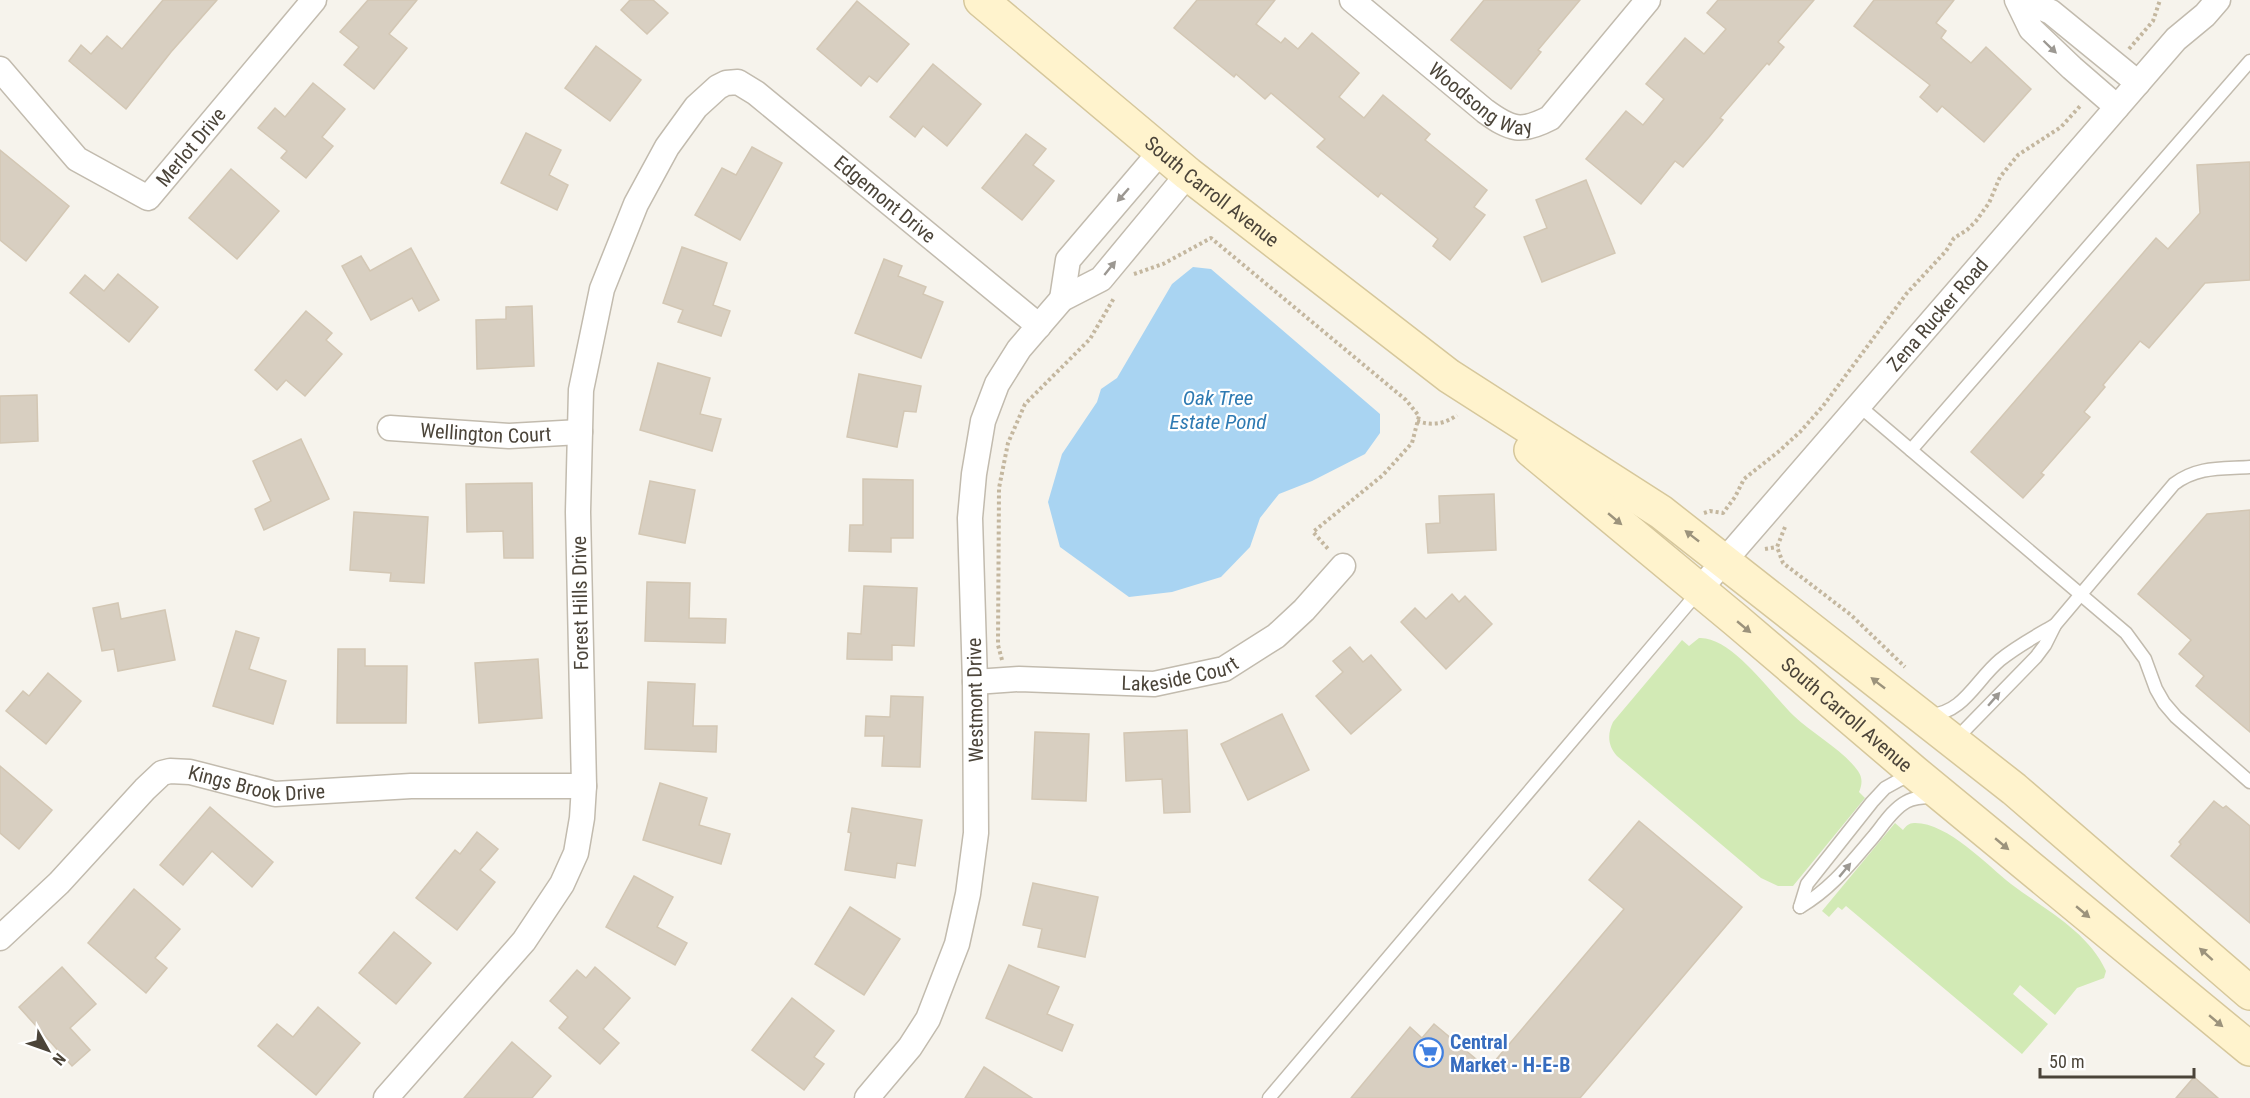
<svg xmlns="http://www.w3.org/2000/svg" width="2250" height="1098" viewBox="0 0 2250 1098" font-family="'Roboto Condensed',sans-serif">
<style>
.green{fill:#d2eab5}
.water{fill:#a9d4f2}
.building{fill:#d8cfc1;stroke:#d3c7b4;stroke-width:1.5}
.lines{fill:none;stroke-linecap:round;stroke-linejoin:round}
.service-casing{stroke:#c2bbae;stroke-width:15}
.minor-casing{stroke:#c2bbae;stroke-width:27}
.secondary-casing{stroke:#d6c79b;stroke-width:36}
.path{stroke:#c4b79f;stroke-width:4;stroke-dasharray:3 3;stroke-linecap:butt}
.service{stroke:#fff;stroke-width:12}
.minor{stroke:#fff;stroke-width:24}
.secondary{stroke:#fff3cd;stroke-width:33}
.oneway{fill:#9c9892}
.oneway2{fill:#9c937c}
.labels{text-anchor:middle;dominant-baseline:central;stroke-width:4.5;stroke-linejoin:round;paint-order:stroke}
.street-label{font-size:20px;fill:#4b4439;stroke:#fff}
.shop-label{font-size:20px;font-weight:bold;fill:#366cbe;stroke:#fff;text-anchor:start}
.water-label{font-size:21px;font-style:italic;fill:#2e7ab2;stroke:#fff}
</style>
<rect width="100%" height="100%" fill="#f6f3ec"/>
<g class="green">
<path d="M1699 638C1732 636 1772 695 1794 716 1812 733 1844 751 1858 771 1863 778 1862 785 1859 792L1865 798 1793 886H1778L1761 878 1617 756C1608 746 1607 735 1613 722L1682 640 1689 646Z"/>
<path d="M1895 823 1903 830C1906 826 1909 823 1914 823 1947 822 1987 865 2011 884 2044 909 2088 931 2106 971L2104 978 2077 988 2055 1015 2020 985 2013 994 2048 1024 2022 1054 1846 906 1842 910 1838 907 1829 917 1822 911Z"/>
</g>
<path class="water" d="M1193 267 1211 269 1380 414V433L1365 454 1312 481 1279 494 1260 518 1250 547 1221 577 1172 592 1129 597 1060 547 1048 502 1062 454 1097 402 1101 389 1117 378 1172 284Z"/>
<g class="building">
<path d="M163 0H217L171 52 126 109 69 61 81 45 91 54 107 36 122 49Z"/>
<path d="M368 0H417L389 34 407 48 374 89 344 65 359 47 340 32Z"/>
<path d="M630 0H653L668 13 647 34 621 10Z"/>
<path d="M1197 0H1275L1256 24 1281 43 1285 38 1298 49 1312 33 1359 73 1339 97 1364 118 1383 95 1430 134 1425 140 1487 190 1474 207 1485 215 1450 260 1433 246 1438 239 1381 193 1378 197 1317 147 1325 139 1271 93 1265 99 1236 74 1234 77 1174 28Z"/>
<path d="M1484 0H1580L1538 50 1541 52 1511 89 1451 40Z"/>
<path d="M1718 0H1814L1778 42 1784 47 1769 65 1767 63 1720 118 1723 120 1709 137 1683 167 1675 161 1641 204 1586 159 1626 111 1643 125 1664 99 1646 84 1685 38 1704 54 1726 29 1707 13Z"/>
<path d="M1874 0H1954L1936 23 1946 31 1941 38 1971 63 1986 47 2031 89 1984 142 1942 106 1937 112 1920 97 1930 85 1854 26Z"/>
<path d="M857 1 909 44 877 82 869 76 861 86 817 49Z"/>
<path d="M596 46 641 80 610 121 565 88Z"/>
<path d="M933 64 981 104 947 146 923 126 915 137 890 117Z"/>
<path d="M313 83 345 109 322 137 333 146 306 178 281 158 287 151 258 128 275 108 285 117Z"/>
<path d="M526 133 561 150 549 175 568 185 557 210 501 183Z"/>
<path d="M1026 134 1046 149 1033 165 1054 181 1022 220 982 188Z"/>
<path d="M752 147 782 163 740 240 695 215 722 168 736 175Z"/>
<path d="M0 150 69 206 26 261 0 240Z"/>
<path d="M2250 162V280L2205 283 2149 348 2140 341 2103 385 2105 387 2084 412 2090 417 2041 473 2044 475 2023 498 1971 452 2156 238 2168 249 2200 213 2197 165Z"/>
<path d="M231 169 279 211 237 259 189 218Z"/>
<path d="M1586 180 1615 253 1542 282 1524 237 1547 228 1536 200Z"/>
<path d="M682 247 727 263 713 305 730 311 721 336 678 322 683 310 663 303Z"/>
<path d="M411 248 439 300 419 311 412 298 371 320 342 266 361 256 370 271Z"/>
<path d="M884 259 902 266 898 276 926 287 923 294 943 302 921 358 855 333Z"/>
<path d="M118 274 158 307 129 342 70 293 85 275 104 291Z"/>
<path d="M532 306 534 366 477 369 476 320 506 319V307Z"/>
<path d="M306 311 332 333 326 340 342 354 305 396 286 380 277 390 255 370Z"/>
<path d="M658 363 710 378 700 414 721 419 712 451 640 430Z"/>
<path d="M859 374 921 386 916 412 904 411 897 447 847 437Z"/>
<path d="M37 395 38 441 0 443V396Z"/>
<path d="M301 439 329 499 264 530 255 509 271 501 253 461Z"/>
<path d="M863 479 913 480V538H891V552L849 551 850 525H863Z"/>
<path d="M650 481 695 490 685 543 639 534Z"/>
<path d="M532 483 533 558H504L503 531 467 532 466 484Z"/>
<path d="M1494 494 1496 550 1428 553 1426 524 1440 523 1439 496Z"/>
<path d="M2250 510V732L2196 686 2204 676 2179 654 2191 640 2138 594 2207 514Z"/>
<path d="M354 512 428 517 424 583 390 581 391 573 350 570Z"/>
<path d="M647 582 690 583 689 618 726 619 725 643 645 641Z"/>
<path d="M864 586 917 588 914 646 892 645V660L847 659 848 633 861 634Z"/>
<path d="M1452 594 1459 602 1465 596 1492 624 1446 669 1401 622 1415 608 1426 619Z"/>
<path d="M118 603 121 619 165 610 175 660 118 671 114 649 102 651 93 608Z"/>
<path d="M236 631 259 638 249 669 286 681 273 724 213 706Z"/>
<path d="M1350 647 1363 662 1371 655 1401 690 1351 734 1316 696 1343 672 1333 661Z"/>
<path d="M338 649H365V666H407L406 723H337Z"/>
<path d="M538 659 542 718 479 723 475 663Z"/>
<path d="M48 673 81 701 46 744 6 711 23 691 29 696Z"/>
<path d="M648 682 695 684 693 726H717L716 752 645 749Z"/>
<path d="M891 696 923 697 920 767 882 766 884 736H865L866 716 890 717Z"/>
<path d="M1282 714 1309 770 1248 800 1221 744Z"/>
<path d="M1187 730 1190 812 1164 813 1162 779 1126 781 1124 733Z"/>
<path d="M1035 732 1089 734 1086 801 1032 799Z"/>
<path d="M0 766 52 810 19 849 0 833Z"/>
<path d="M660 783 707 798 699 825 730 834 721 864 643 840Z"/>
<path d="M2214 801 2223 808 2226 806 2250 826V923L2171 856 2181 844 2179 842Z"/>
<path d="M210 807 273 862 252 887 212 851 183 885 160 865Z"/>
<path d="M852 808 922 820 915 866 897 863 895 878 845 870 851 833 848 832Z"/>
<path d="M1639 821 1742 907 1580 1098H1351L1410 1027 1422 1038 1434 1024 1488 1069 1624 909 1589 880Z"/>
<path d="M477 832 498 849 480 870 495 882 457 930 416 898 455 850 460 854Z"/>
<path d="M634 876 673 897 657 927 687 943 675 965 606 927Z"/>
<path d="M1033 883 1098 897 1085 957 1038 947 1042 929 1023 925Z"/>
<path d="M134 889 180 929 155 958 167 968 146 993 88 943Z"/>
<path d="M850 907 900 939 864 995 815 964Z"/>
<path d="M394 932 431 963 396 1004 359 973Z"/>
<path d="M1009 965 1059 987 1047 1014 1073 1025 1062 1051 986 1018Z"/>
<path d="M62 967 96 1004 70 1028 90 1050 72 1066 19 1007Z"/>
<path d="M595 967 630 998 603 1029 619 1043 600 1064 559 1028 568 1017 550 1001 577 970 586 978Z"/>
<path d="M792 998 834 1031 814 1057 824 1064 804 1090 752 1050Z"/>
<path d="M318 1007 360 1043 316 1095 258 1046 277 1024 293 1037Z"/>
<path d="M512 1042 551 1076 532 1098H464Z"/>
<path d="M984 1067 1032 1098H965Z"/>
<path d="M2194 1077 2218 1098H2176Z"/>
</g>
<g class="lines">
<defs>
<g id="service">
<path d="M1858 405 2126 633 2145 659 2156 689 2164 703 2176 717 2250 782"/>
<path d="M1911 450 2250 61"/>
<path d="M1929 715C1963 714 1976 680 2000 660 2017 646 2036 636 2055 625"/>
<path d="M1954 741 2036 657 2045 645 2055 625 2174 484C2198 466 2222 469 2250 467"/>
<path d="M1800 907C1832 888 1850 864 1874 836 1883 825 1893 809 1906 802 1914 797 1925 797 1934 797"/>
<path d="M1800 907 1807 884 1872 802 1885 788 1912 773"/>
<path d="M1269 1098 1699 591"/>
</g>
<g id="minor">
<path id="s1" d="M1352 0 1485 111C1511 130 1521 133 1550 118L1648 0"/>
<path d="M2017 0 2031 29 2072 68 2117 107"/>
<path d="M2024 0 2051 12 2138 83"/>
<path id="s2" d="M0 69 77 159 148 198 314 0"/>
<path d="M1062 299 1068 260 1161 151"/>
<path id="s3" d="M390 428 509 436 580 432"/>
<path id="s4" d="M1700 589 2176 39 2205 15 2218 0"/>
<path id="s5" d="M975 682 1019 679 1154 684 1224 669 1276 636 1304 610 1343 566"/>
<path id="s6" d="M0 938 59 883 145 789 162 773 170 771 190 772 275 794 411 786H584"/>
<path id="s7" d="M386 1098 524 941 562 884 576 853 582 818 584 786 578 512 581 390 602 289 636 204 667 147 696 107 718 87 726 83 738 82 756 93 1039 326"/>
<path d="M867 1098 910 1047 928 1019 957 944 968 894 976 833 975 682 970 518 974 474 983 421 997 384 1019 349 1062 299 1101 279 1188 174"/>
</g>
<g id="secondary">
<path id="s8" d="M981 0 1188 174 1449 376 1661 512 2014 789 2250 993"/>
<path id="s9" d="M1531 450 1737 621 1914 772 2250 1049"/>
</g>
</defs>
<use href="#service" class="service-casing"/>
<use href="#minor" class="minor-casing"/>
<use href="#secondary" class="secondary-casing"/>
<g class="path">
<path d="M2129 49 2153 21 2160 0"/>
<path d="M1134 274 1163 264 1211 238 1406 400 1419 416 1412 443 1383 475 1313 532 1329 550"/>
<path d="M1417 421C1432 426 1445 424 1457 415"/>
<path d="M1704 513 1710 511 1723 513 1735 497 1744 479 1778 452 1800 432 1823 406 1907 293 1946 251 1954 238 1967 230 1976 221 1989 203 2000 177 2018 155 2061 127 2081 105"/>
<path d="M1785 527 1777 547 1783 563 1851 615 1905 667"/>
<path d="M1765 549 1777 547"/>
<path d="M1002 660 998 645 999 488 1008 443 1025 404 1090 339 1114 298"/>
</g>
<use href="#service" class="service"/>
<use href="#minor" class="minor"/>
<use href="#secondary" class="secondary"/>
</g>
<defs><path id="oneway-solid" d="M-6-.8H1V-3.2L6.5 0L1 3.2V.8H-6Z" transform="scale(1.5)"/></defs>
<g class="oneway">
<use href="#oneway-solid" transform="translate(2050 47) rotate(44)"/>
<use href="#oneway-solid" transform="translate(1123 195) rotate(131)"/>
<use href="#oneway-solid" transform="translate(1110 268) rotate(-51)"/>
<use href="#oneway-solid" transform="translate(1994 699) rotate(-49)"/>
<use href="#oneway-solid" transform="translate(1845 870) rotate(-50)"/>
</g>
<g class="oneway2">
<use href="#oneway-solid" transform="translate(1615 519) rotate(40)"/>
<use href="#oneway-solid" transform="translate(1692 536) rotate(-142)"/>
<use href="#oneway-solid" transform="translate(1744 627) rotate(40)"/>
<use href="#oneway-solid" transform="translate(1878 683) rotate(-142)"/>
<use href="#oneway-solid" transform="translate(2002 844) rotate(40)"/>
<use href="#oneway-solid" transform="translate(2083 912) rotate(40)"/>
<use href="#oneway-solid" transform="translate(2206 954) rotate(-138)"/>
<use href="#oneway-solid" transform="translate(2216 1021) rotate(40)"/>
</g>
<defs>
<symbol id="supermarket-ring" viewBox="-11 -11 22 22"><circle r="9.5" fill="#fff" stroke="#3f7fe0" stroke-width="1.5"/><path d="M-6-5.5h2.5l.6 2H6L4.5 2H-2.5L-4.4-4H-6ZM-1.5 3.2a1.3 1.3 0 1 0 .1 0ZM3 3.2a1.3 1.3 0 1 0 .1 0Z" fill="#3f7fe0"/></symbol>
</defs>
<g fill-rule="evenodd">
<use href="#supermarket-ring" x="1412" y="1036" width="33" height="33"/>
</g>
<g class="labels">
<g class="street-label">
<text stroke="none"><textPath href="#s1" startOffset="164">Woodsong Way</textPath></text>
<text stroke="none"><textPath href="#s2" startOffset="266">Merlot Drive</textPath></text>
<text stroke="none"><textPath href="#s8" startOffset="300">South Carroll Avenue</textPath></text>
<text stroke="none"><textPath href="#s7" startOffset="1323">Edgemont Drive</textPath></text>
<text stroke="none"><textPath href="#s4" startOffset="363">Zena Rucker Road</textPath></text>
<text stroke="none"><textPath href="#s3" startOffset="96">Wellington Court</textPath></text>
<text transform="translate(580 603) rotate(-91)">Forest Hills Drive</text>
<text stroke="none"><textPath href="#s5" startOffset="206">Lakeside Court</textPath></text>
<text transform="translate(975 700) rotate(-91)">Westmont Drive</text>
<text stroke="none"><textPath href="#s9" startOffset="412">South Carroll Avenue</textPath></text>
<text stroke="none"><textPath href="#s6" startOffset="328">Kings Brook Drive</textPath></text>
</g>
<g class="shop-label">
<text x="1450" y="1042">Central<tspan x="1450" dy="23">Market - H-E-B</tspan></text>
</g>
<g class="water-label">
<text x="1218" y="398">Oak Tree<tspan x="1218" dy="24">Estate Pond</tspan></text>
</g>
</g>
<g transform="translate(48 1050) rotate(130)" stroke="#ffffff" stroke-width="4.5" paint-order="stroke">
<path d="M0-4.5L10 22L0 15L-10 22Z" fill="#4b4439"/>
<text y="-9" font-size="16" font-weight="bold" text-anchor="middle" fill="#4b4439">N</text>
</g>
<path d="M2040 1068v9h154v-9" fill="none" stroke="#4b4439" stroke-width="3"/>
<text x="2049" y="1068" font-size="18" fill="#4b4439" stroke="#ffffff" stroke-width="4.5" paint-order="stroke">50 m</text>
</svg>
